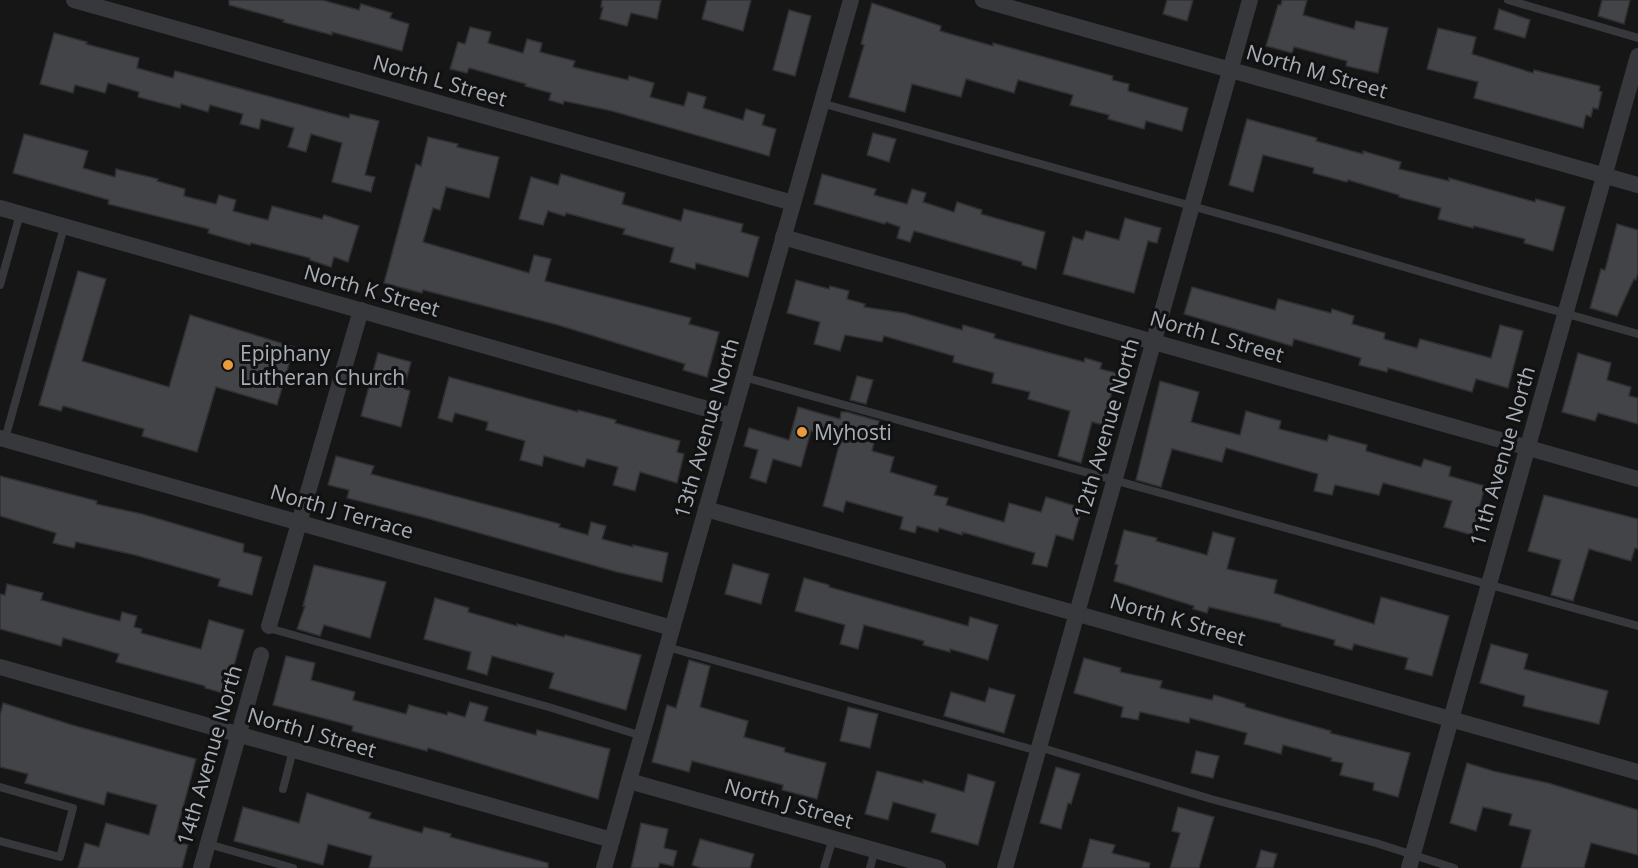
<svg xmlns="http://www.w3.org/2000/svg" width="1638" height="868" viewBox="0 0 1638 868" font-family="'Open Sans',sans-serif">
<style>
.building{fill:#424447;stroke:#303033;stroke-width:1.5}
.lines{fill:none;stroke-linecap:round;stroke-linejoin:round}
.lane{stroke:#37383c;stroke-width:8}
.street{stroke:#37383c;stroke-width:16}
.poi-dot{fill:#e89c3d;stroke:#111112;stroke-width:2}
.labels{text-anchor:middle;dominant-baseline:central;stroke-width:6;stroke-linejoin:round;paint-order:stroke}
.street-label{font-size:21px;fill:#a8aeb7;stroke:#111112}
.poi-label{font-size:21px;fill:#a8aeb7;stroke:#111112;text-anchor:start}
</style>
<rect width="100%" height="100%" fill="#161617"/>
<g class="building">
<path d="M229 0H322L359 10 361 4 392 13 390 18 409 24 402 51 332 32V35L283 22 284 20 229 5Z"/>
<path d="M602 0H661L657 19 631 13 627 26 600 19 603 7H601Z"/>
<path d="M707 0H751L743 31 702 19Z"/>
<path d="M1167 0H1193L1187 21 1163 14Z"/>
<path d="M1282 0H1307L1303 15 1354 29 1356 21 1388 28 1378 73 1346 66 1347 61 1294 47 1292 53 1266 46 1278 5H1281Z"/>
<path d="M1602 0H1630L1624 24 1598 16Z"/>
<path d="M872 3 941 26 940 31 993 46V43L1113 76 1112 80 1129 84 1128 91 1188 108 1182 131 1146 121 1144 129 1108 119 1109 115 1070 105 1073 95 1018 80 1014 93 966 79 961 97 912 84 905 112 849 97 864 45 861 44Z"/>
<path d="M1499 9 1530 20 1525 38 1494 29Z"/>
<path d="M789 10 811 16 795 76 773 70Z"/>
<path d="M470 27 491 32 488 43 523 53 527 39 542 43 540 52 575 61 573 67 628 80 629 76 654 83 650 97 684 106 688 92 706 97 703 108 743 120 746 109 765 115 762 125 776 129 769 156 612 111 564 101 563 104 549 100 551 93 525 86 526 84 469 68 467 73 450 69 458 42 465 44Z"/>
<path d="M1438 28 1476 37 1472 54 1533 73 1534 70 1600 86 1599 91 1602 92 1598 109 1593 108 1591 117 1586 115 1583 128 1474 98 1478 82 1427 69Z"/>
<path d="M54 33 87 42 86 44 139 58 137 68 173 78 175 71 349 118 350 114 379 121 365 175 375 177 371 192 332 182 342 143 311 134 306 152 288 147 294 128 261 119 259 129 240 124 243 114 210 105 208 112 181 104 180 108 138 97 139 92 108 83 105 93 75 85 73 93 40 84Z"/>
<path d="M1247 119 1317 138 1316 141 1363 154V151L1401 162 1399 169 1449 181V178L1535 202 1536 199 1565 207 1553 251 1524 243 1525 239 1474 226 1473 228 1438 219 1441 208 1399 197V195L1348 180 1347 182 1313 173 1314 168 1263 155 1253 192 1229 185Z"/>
<path d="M873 133 896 139 889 162 867 155Z"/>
<path d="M24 134 88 151 83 168 115 177 116 169 158 179 157 181 185 189 184 196 216 204 219 195 236 200 233 211 268 220 272 206 322 219 324 215 359 226 348 262 334 257 331 267 310 260V258L251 243 250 245 208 233 209 229 108 204 109 200 13 173Z"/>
<path d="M428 137 458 144 457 147 499 157 489 198 446 187 440 210 433 208 423 242 529 273 534 255 551 259 545 281 691 318 689 324 719 332 707 377 683 370 685 364 558 325 423 290 422 293 384 283 416 164 421 166Z"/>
<path d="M561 174 625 193 622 204 681 221 684 209 743 224 741 232 759 237 748 277 696 263 695 269 670 262 674 248 623 234 625 229 566 213 565 216 548 211 543 225 519 219 531 177 558 185Z"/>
<path d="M822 174 876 189 874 195 907 204 912 189 926 193 923 202 954 212 957 202 982 210 981 214 1045 232 1036 269 1022 265V262L914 231 910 242 897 238 900 227 886 222 885 224 814 204Z"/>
<path d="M1125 218 1161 228 1157 243 1148 241 1134 293 1063 274 1073 237 1083 240 1086 231 1119 240Z"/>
<path d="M1617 224 1638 230V272L1636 280 1634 279 1617 316 1590 308 1601 269 1605 270Z"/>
<path d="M78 271 106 279 82 361 169 387 190 315 294 347 277 405 216 387 197 452 142 436 144 429 63 406 61 411 39 405Z"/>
<path d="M796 280 829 289 830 286 849 291 847 299 865 304 864 307 904 313 962 330 963 325 995 334 994 338 1084 362 1085 358 1102 363 1100 369 1117 373 1103 425 1092 422 1081 463 1058 456 1070 411 1028 399 1030 392 992 383 994 373 953 362 954 356 884 336 882 342 845 335 840 351 814 344 820 322 787 313Z"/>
<path d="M1192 287 1275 310 1278 299 1331 313 1332 309 1354 316 1352 324 1385 333 1384 339 1417 348 1420 339 1491 358 1500 325 1523 331 1508 388 1476 379 1472 392 1388 368 1387 372 1359 365 1361 358 1294 339 1292 346 1184 314Z"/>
<path d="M378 353 411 362 404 389 410 391 401 427 361 416Z"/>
<path d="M1578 353 1611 363 1607 380 1631 387 1629 396 1638 398V424L1598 413 1595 421 1562 412Z"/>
<path d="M857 376 873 380 866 404 850 400Z"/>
<path d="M449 377 578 412V410L616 420 615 423 680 441 677 452 684 454 677 483 640 472 635 491 613 485 618 467 587 459 584 467 544 456 542 466 520 460 525 441 486 430 488 422 455 413 452 422 438 418Z"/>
<path d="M1160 381 1199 392 1191 422 1240 435 1246 411 1281 421 1279 429 1327 441 1329 435 1367 445 1366 451 1421 467 1424 459 1451 467 1449 476 1485 486 1472 535 1444 527 1452 501 1383 483 1379 495 1335 485 1332 495 1314 491 1318 474 1226 448 1222 462 1172 449 1161 487 1136 480Z"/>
<path d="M798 407 840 419 841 412H847L879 421 872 451 894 457 890 472 937 486 934 495 948 498 946 505 1004 522 1009 503 1041 512 1046 497 1082 508 1073 540 1056 535 1047 567 1032 564 1035 553 962 532V535L939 528 938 532 917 526 915 533 900 529 903 517 846 501 843 512 823 506 841 438 811 431 801 467 773 459 766 483 750 478 758 450 744 446 749 428 789 440Z"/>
<path d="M336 456 374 466 371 474 560 524 559 527 588 535 591 522 606 526 602 539 633 547V545L668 553 662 582 617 572 426 518 347 498 349 490 328 485Z"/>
<path d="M0 476 97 501 96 504 142 514 244 544 243 552 262 557 252 595 218 586 220 579 135 555 76 542 74 548 53 543 56 533 0 516Z"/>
<path d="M1544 495 1638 519V549L1635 548 1631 561 1589 549 1573 601 1551 595 1561 560 1528 551Z"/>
<path d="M1124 530 1157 538 1156 541 1207 555 1213 532 1235 538 1227 569 1277 580 1274 593 1374 624 1381 597 1449 616 1432 676 1405 669 1408 658 1354 644 1352 650 1334 645 1335 640 1281 626V624L1209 607 1207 613 1193 609 1194 606 1114 581 1118 565 1115 564Z"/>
<path d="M733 564 769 574 761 604 725 594Z"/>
<path d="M314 565 386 582 370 638 324 625 320 636 297 629 305 606H303Z"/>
<path d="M804 578 829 585V587L968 626 970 617 998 625 988 660 950 649V652L923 645 924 641 864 625 858 649 840 644 845 625 795 611Z"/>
<path d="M7 584 43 593 41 600 100 616 120 621 122 612 137 616 134 627 142 629 141 633 201 649 209 620 244 630 226 694 205 688V686L116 662 119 654 92 646 63 638 61 646 0 629V594L5 595Z"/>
<path d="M435 598 469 608 468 612 517 626V624L564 637 565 635 641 655 626 710 549 688 554 673 492 656 487 675 467 669 471 652 424 639Z"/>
<path d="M1491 644 1528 654 1524 669 1608 691 1599 724 1523 706 1525 696 1480 683Z"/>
<path d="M286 656 315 663 311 680 355 692 353 700 406 714 409 705 447 715 448 712 465 717 470 702 488 707 484 721 536 735 537 730 549 733 610 749 598 799 428 748 427 751 352 731 353 726 273 705Z"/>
<path d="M1084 658 1121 668 1120 672 1162 681 1160 688 1212 700 1214 695 1245 704V707L1331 731 1330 733 1410 753 1398 797 1373 790 1374 783 1340 775 1343 763 1331 761 1332 758 1283 745 1281 754 1244 744 1247 733 1190 718 1189 723 1140 712 1138 720 1121 717 1123 707 1074 693Z"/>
<path d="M689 660 710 666 700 707 748 721 744 737 785 748 784 752 826 763 817 799 782 790 783 785 692 761 689 772 652 762 667 705 676 708Z"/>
<path d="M989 688 1015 695 1004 733 944 716 951 692 985 702Z"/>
<path d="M3 703 72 725 196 759 174 841 188 845 182 868H78L85 843 99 847 106 823 149 835 157 805 107 792 104 805 25 783 28 774 0 767V715Z"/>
<path d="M848 707 878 714 870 748 840 741Z"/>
<path d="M1196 751 1219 756 1213 778 1191 773Z"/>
<path d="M1467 763 1493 771 1548 783 1638 810V855L1591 843 1584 868H1521L1531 830 1509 825 1512 814 1483 807 1476 831 1450 823Z"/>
<path d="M1056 767 1080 774 1071 804 1068 803 1061 829 1040 823Z"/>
<path d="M877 771 923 783V780L964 792 968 774 995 782 978 845 931 832 936 814 893 802 888 820 865 814Z"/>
<path d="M307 793 371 813 369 818 422 833 424 827 451 834 450 837 548 863V868H369L372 856 328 844 323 865 234 841 243 807 299 823Z"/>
<path d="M1178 807 1214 817 1199 868H1170L1180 833 1172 831Z"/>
<path d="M641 823 668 829 664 848 677 851 673 866 660 863 658 868H631Z"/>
<path d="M700 839 754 854 750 868H701L692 865Z"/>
<path d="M1090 839 1115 845 1112 853 1150 863 1149 868H1082Z"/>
<path d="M1261 850 1277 854 1273 868H1256Z"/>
</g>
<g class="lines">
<g class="lane">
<path d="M1508 0 1638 38"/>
<path d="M821 103 1278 230 1479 289 1638 334"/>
<path d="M0 285 20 214"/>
<path d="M744 377 1638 626"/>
<path d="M5 439 64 227"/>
<path d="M269 626 272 629 552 708 642 736"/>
<path d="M667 647 1038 751"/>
<path d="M1039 747 1211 799 1376 843 1454 868"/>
<path d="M0 787 73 808 60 857 0 841"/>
<path d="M283 789 293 750"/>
<path d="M208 844 293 868"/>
<path d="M824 868 833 838"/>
<path d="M870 868 875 850"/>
</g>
<g class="street">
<path d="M74 0 793 203"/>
<path d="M983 0 1638 185"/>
<path d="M0 208 732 416"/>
<path d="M783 237 1638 479"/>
<path d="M0 438 672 628"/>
<path d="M706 509 1638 772"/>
<path d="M269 626 361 310"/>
<path d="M0 667 612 840"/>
<path d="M629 781 938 868"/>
<path d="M201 868 261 655"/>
<path d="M604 868 851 0"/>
<path d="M1005 868 1250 0"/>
<path d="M1409 868 1638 56"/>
</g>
</g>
<g class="poi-dot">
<circle cx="228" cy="365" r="6"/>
<circle cx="802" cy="432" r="6"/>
</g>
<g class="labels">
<g class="street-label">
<text transform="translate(1317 71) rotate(16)">North M Street</text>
<text transform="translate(440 80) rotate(16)">North L Street</text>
<text transform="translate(372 290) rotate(16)">North K Street</text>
<text transform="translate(1217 336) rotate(16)">North L Street</text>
<text transform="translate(706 428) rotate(-74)">13th Avenue North</text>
<text transform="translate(1106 428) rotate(-74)">12th Avenue North</text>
<text transform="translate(1502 456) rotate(-74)">11th Avenue North</text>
<text transform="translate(342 511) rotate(16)">North J Terrace</text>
<text transform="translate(1178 619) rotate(16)">North K Street</text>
<text transform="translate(312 732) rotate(16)">North J Street</text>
<text transform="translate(209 755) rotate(-74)">14th Avenue North</text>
<text transform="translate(789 803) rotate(16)">North J Street</text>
</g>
<g class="poi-label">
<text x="240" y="353">Epiphany<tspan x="240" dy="24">Lutheran Church</tspan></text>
<text x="814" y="432">Myhosti</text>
</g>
</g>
</svg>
